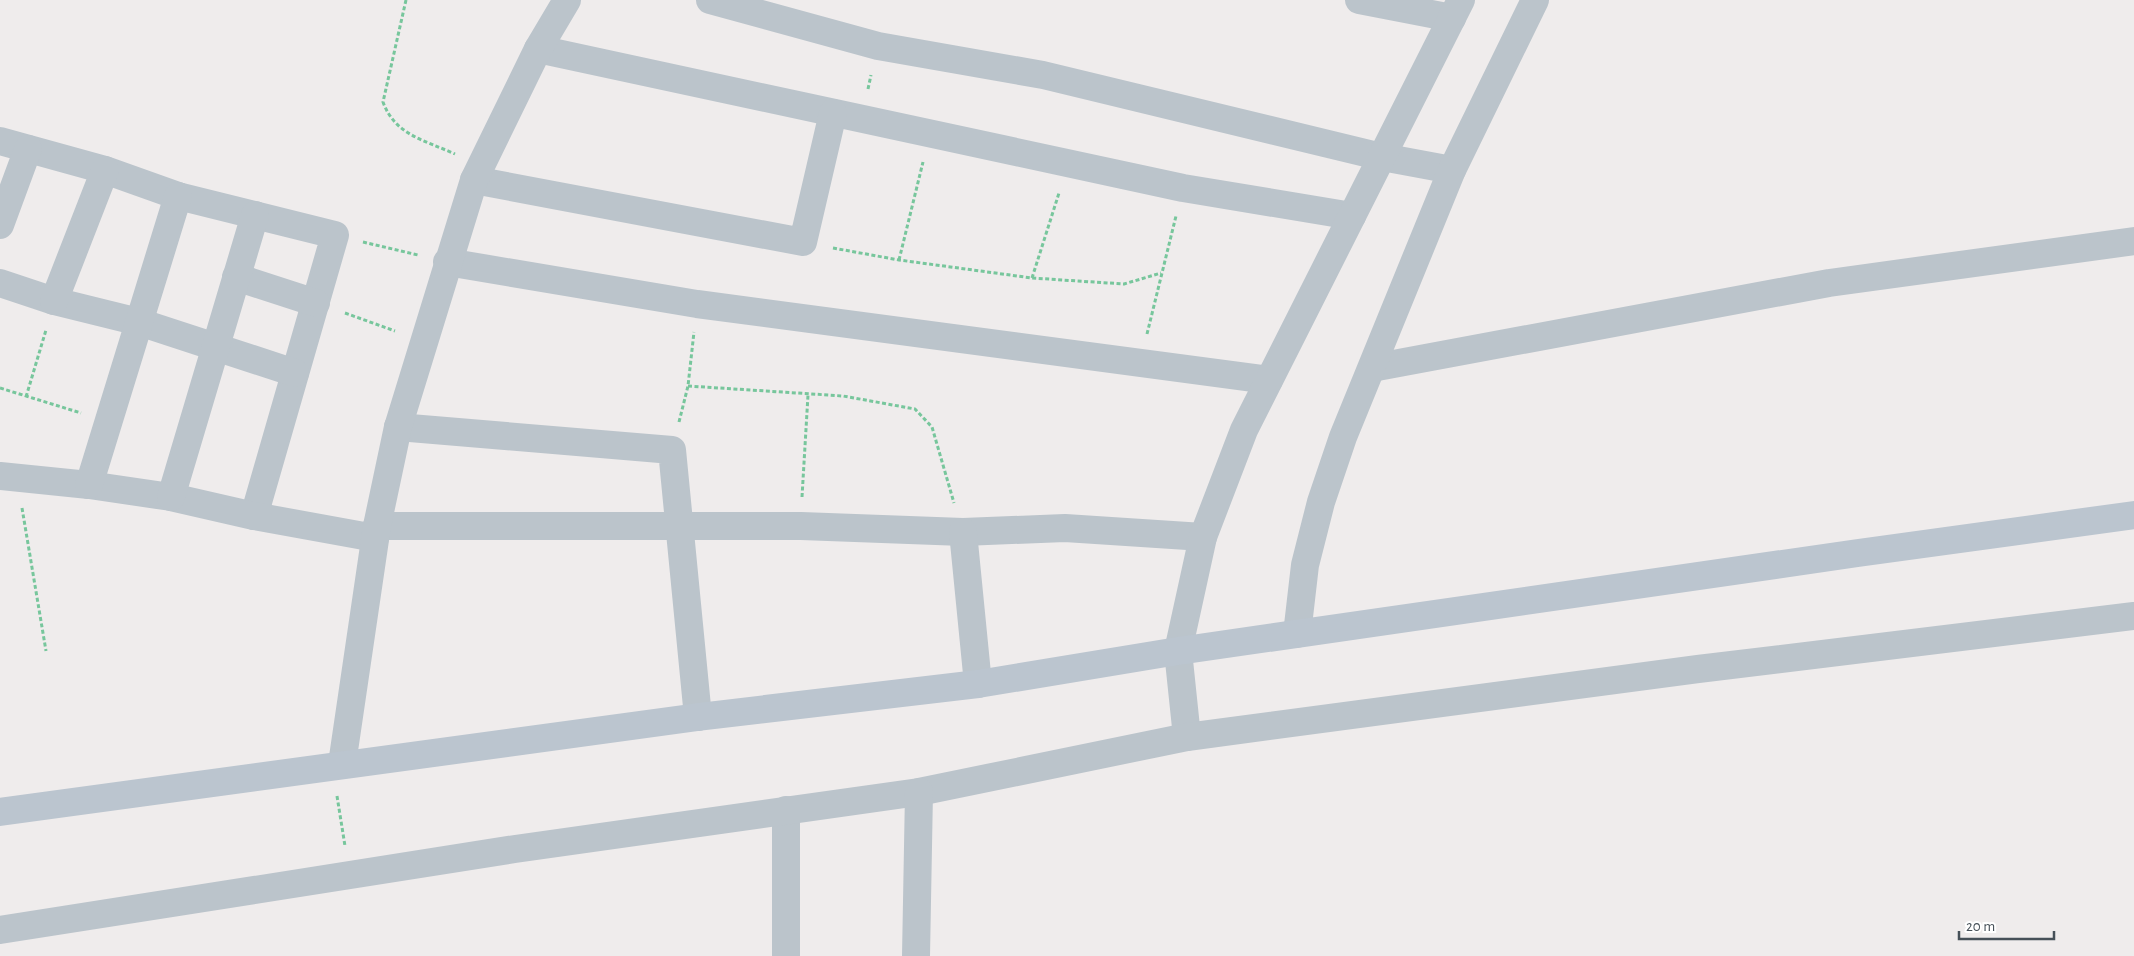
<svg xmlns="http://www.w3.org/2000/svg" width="2134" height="956" viewBox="0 0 2134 956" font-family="'Alegreya Sans',sans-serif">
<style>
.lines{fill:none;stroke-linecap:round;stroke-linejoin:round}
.path{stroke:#77c69c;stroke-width:3;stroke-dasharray:4 2.5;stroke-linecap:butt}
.street{stroke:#bbc4cb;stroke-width:28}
.secondary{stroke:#bbc5cf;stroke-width:28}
</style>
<rect width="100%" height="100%" fill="#efecec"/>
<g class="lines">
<g class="path">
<path d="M406 0 383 102C395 135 424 140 455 154"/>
<path d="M868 89 871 75"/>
<path d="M363 242 418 255"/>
<path d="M833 248 899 260 1032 278 1124 284 1161 273"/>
<path d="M899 260 923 162"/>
<path d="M1032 278 1059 193"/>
<path d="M345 313 395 331"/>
<path d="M1147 334 1176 216"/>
<path d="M688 386 843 396 915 409 932 427 954 503"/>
<path d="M0 388 81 413"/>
<path d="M26 397 46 330"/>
<path d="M679 422 688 386 694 332"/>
<path d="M802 497 808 395"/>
<path d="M22 508 46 651"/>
<path d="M337 796 345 846"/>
</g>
<g class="street">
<path d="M710 0 878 46 1043 75 1382 157 1452 170"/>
<path d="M1359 0 1452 18"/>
<path d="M538 49 1183 188 1352 216"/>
<path d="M0 141 105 170 178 196 335 235 254 516"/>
<path d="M474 180 803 242 833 113"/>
<path d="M0 225 28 149"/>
<path d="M447 262 697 304 1269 380"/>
<path d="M236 277 316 303"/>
<path d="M0 283 54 301 139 322 295 373"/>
<path d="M54 301 105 170"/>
<path d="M1372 368 1829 283 2134 241"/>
<path d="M398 427 672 450 698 717"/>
<path d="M0 476 89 485 171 497 254 516 375 538"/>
<path d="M89 485 178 196"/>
<path d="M171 497 255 215"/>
<path d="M377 526H801L963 532 1065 528 1203 537"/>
<path d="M963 532 978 684"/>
<path d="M1297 634 1305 565 1321 502 1343 437 1452 170 1535 0"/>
<path d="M1187 737 1178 651 1203 537 1244 430 1461 0"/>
<path d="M342 764 377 526 398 427 474 180 538 49 567 0"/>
<path d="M786 810V956"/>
<path d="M0 930 515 849 919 792 1187 737 1698 669 2134 616"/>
<path d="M916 956 919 792"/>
</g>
<path class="secondary" d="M0 812 698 717 978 684 1178 651 1858 553 2134 515"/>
</g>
<path d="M1959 931v8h95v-8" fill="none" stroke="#465058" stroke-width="2.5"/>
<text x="1966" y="931" font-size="15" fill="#465058" stroke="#ffffff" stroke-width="4" paint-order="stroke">20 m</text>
</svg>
